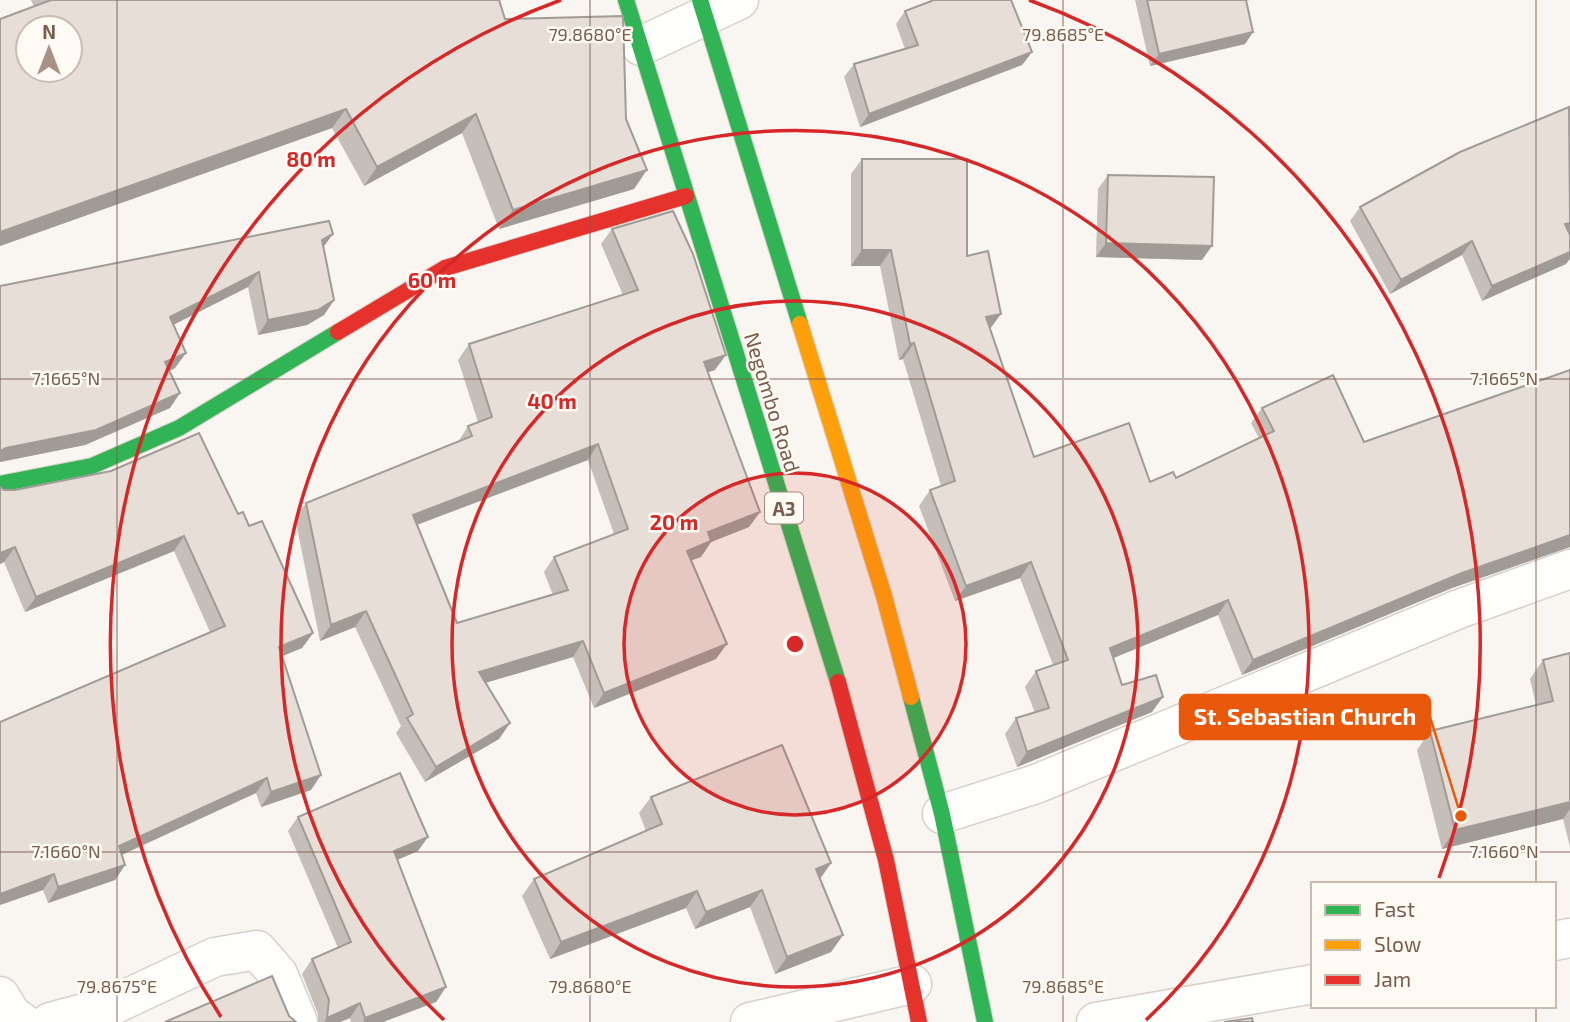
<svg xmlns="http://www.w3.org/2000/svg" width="1570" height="1022" viewBox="0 0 1570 1022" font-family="'Exo 2',sans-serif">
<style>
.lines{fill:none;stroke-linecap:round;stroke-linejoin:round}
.street-casing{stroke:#d7d1cb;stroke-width:41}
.fast-casing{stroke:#d9d2cb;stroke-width:18}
.slow-casing{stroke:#d9d2cb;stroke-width:18}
.jam-casing{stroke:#d9d2cb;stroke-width:18}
.street{stroke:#fefefd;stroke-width:38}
.fast{stroke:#30b455;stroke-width:16}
.slow{stroke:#ff9f0a;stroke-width:16}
.jam{stroke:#e5322d;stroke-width:16}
.wall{fill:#c6bfb9;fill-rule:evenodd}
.shaded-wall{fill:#a19b96}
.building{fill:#e6ded7;stroke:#a19b96;stroke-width:2;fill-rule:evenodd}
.ticks{fill:none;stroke:#7a5c4d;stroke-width:2;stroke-opacity:0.45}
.ring{fill:none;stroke:#d62828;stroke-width:3.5}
.labels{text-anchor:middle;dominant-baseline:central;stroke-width:5;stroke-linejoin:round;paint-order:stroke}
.shield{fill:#fffaf3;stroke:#a28b7f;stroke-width:2}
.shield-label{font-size:19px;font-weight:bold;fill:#7a5c4d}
.street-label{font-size:21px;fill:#7a5c4d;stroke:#fffaf3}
.ticks-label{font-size:18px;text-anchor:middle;fill:#7a5c4d;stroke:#fffaf3;stroke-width:5;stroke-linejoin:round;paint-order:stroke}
.centre{fill:#d62828;stroke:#fffaf3;stroke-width:3.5}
.ring-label{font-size:21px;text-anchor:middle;font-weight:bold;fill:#d62828;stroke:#fffaf3;stroke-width:5;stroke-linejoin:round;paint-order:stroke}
.leader{fill:none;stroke:#e8590c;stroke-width:2.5}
.callout-dot{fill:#e8590c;stroke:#fffaf3;stroke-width:2.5}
.callout{fill:#e8590c;stroke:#e8590c;stroke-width:2.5}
.callout-label{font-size:23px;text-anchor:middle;font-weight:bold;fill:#fff}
</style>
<rect width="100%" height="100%" fill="#f9f5f0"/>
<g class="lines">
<defs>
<g id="street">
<path d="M641 46 739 0"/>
<path d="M942 814 1036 784 1459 609 1570 569"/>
<path d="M1554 941 1570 938"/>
<path d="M0 996 11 1014 22 1022"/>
<path d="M50 1022 113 1005 215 957 257 950 278 974 298 1022"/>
<path d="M750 1022 912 984"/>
<path d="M1096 1022 1313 984"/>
</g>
<g id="fast">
<path d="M626 0 838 682"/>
<path d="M700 0 800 324"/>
<path d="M0 484 92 466 179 428 338 332"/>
<path d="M911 697 942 814 985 1022"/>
</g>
<path id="slow" d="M800 324 884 596 911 697"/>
<g id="jam">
<path d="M338 332 445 268 686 196"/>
<path d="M838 682 886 860 919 1022"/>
</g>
</defs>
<use href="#street" class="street-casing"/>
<use href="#fast" class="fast-casing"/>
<use href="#slow" class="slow-casing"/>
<use href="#jam" class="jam-casing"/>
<use href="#street" class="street"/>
<use href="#fast" class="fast"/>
<use href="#slow" class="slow"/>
<use href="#jam" class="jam"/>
</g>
<g class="wall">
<path d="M31 0H499L505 19 626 119 634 189 499 229 462 133 364 186 332 128 0 246V19L34 7Z"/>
<path d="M1135 0H1250L1246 1 1253 32 1245 44 1150 66Z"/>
<path d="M905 11 1032 52 1022 65 860 127 844 77 854 64 905 49 896 24Z"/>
<path d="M862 159 967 256 990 329 1034 457 1150 482 1176 478 1259 438 1251 423 1262 408 1364 442 1570 370V547L1452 588 1242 675 1218 615 1113 658 1122 685 1152 712 1017 767 1005 734 1016 718 1035 713 1025 687 1036 671 1053 665 1020 578 955 601 919 506 930 490 941 486 903 359 899 360 880 266H851V174Z"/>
<path d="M1108 175 1202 260 1096 257 1098 189Z"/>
<path d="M1360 207 1566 264 1482 301 1462 255 1390 294 1350 221Z"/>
<path d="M612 229 715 370 708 372 760 512 749 527 711 542 701 557 691 560 716 659 594 708 573 657 485 683 510 723 499 739 425 782 396 733 401 726 355 627 320 641 295 518 306 503 458 442 468 426 478 422 458 360 469 344 623 295 601 244ZM588 460 614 534 554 557 544 572 553 595 457 623 417 525Z"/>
<path d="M323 248 334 300 324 315 307 325 258 335 248 287 173 325 175 368 170 371V408L85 445 0 462V286Z"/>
<path d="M0 487 4 490 238 514 249 526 313 633 302 648 282 656 311 790 261 807 256 793 122 855 125 865 115 880 48 903 43 890 0 905V722L210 632 174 551 25 612 4 562 0 564Z"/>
<path d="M1570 653V847L1563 819 1442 849 1417 750 1430 731 1536 705 1530 679 1543 660Z"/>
<path d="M651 797 831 863 820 879 843 935 831 952 775 974 750 907 695 929 686 908 550 959 522 896 534 879 646 831 639 813Z"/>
<path d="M298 817 418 851 397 860 446 987 436 1002 383 1022H351L350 1018 340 1022H318V1014L302 974 312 959 338 948 288 831Z"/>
</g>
<g class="shaded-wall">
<path d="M1253 32 1245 44 1150 66 1159 54Z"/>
<path d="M1032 52 1022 65 860 127 869 114Z"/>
<path d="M346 109 332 128 0 246V232Z"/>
<path d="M476 114 462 133 364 186 377 167Z"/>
<path d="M647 170 634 189 499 229 513 210Z"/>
<path d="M1570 223V234L1565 224Z"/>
<path d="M333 234 322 249V240Z"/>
<path d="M1472 241 1462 255 1390 294 1401 280Z"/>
<path d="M1106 243 1212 246 1202 260 1096 257Z"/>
<path d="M862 250H891L880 266H851Z"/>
<path d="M1570 252V259L1566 264 1482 301 1492 286Z"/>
<path d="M259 272 248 287 159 332 170 317Z"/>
<path d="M334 300 324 315 307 325 258 335 268 320Z"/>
<path d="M1001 314 990 329 986 317Z"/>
<path d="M914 343 903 359 899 360 910 344Z"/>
<path d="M186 353 175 368 155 377 165 362Z"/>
<path d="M726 355 715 370 694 377 704 362Z"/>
<path d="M180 393 170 408 85 445 0 462V451L6 448Z"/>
<path d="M598 444 588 460 403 530 413 515Z"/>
<path d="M760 512 749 527 711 542 701 557 676 566 687 551 708 532Z"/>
<path d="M1570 535V547L1452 588 1242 675 1253 660 1462 573Z"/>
<path d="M184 536 174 551 25 612 36 597Z"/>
<path d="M15 547 4 562 0 564V553Z"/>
<path d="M1031 562 1020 578 955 601 966 586Z"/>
<path d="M1228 600 1218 615 1099 664 1110 648Z"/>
<path d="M366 611 355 627 320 641 331 625Z"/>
<path d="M313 633 302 648 268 662 279 647Z"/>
<path d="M583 641 573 657 468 688 479 672Z"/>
<path d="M727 644 716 659 594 708 604 693Z"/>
<path d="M1163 697 1152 712 1017 767 1027 752Z"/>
<path d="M510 723 499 739 425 782 436 767Z"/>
<path d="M321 775 311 790 261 807 271 792Z"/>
<path d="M267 778 256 793 108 861 119 846Z"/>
<path d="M1570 802V809L1563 819 1442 849 1455 830Z"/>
<path d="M428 837 418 851 383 866 394 851Z"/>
<path d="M831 863 819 880 816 869Z"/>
<path d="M125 865 115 880 48 903 58 887Z"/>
<path d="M54 874 43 890 0 905V894Z"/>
<path d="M762 890 750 907 695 929 706 912Z"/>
<path d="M697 891 686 908 550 959 561 942Z"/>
<path d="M843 935 831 952 775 974 787 957Z"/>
<path d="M446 987 436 1002 383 1022H363L365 1018Z"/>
<path d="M360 1003 350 1018 340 1022H324L327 1018Z"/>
</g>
<g class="building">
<path d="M51 0H499L505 19 623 16 626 119 647 170 513 210 476 114 377 167 346 109 0 232V19ZM28 28H70V70H28Z"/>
<path d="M934 0H1011L1032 52 869 114 854 64 918 45 905 11Z"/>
<path d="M1147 0H1246L1253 32 1159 54Z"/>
<path d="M1569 107 1570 223 1565 224 1570 235V252L1492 286 1472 241 1401 280 1360 207 1460 152Z"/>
<path d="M862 159H967V256L988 251 1001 314 986 317 1034 457 1129 423 1150 482 1173 472 1176 478 1274 431 1262 408 1333 375 1364 442 1570 370V535L1462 573 1253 660 1228 600 1110 648 1122 685 1156 675 1163 697 1027 752 1016 718 1049 708 1036 671 1068 660 1031 562 966 586 930 490 955 481 914 343 910 344 891 250H862Z"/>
<path d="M1108 175 1214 177 1212 246 1106 243Z"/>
<path d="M673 211 693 254 726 355 704 362 760 512 708 532 711 541 687 551 727 644 604 693 583 641 479 672 510 723 436 767 407 718 413 714 366 611 331 625 306 503 472 436 468 426 492 417 469 344 638 290 612 229ZM598 444 628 529 554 557 568 590 457 623 413 515Z"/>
<path d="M329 221 333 234 322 240 334 300 318 310 268 320 259 272 170 317 186 353 165 362 180 393 96 430 6 448 0 451V286Z"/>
<path d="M199 433 238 514 243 512 249 526 262 521 313 633 279 647 321 775 271 792 267 778 119 846 125 865 58 887 54 874 0 894V722L225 626 184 536 36 597 15 547 0 553V487L4 490H15L111 471Z"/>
<path d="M1570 653V802L1455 830 1430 731 1553 701 1543 660Z"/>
<path d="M782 745 831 863 816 869 843 935 787 957 762 890 706 912 697 891 561 942 534 879 662 824 651 797Z"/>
<path d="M400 773 428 837 394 851 446 987 365 1018 360 1003 327 1018 329 1000 312 959 351 942 298 817Z"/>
<path d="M272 976 289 1016 296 1022H165Z"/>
<path d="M1252 1018 1253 1022H1224Z"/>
</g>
<path class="ticks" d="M117 0V1022M590 0V1022M1063 0V1022M1536 0V884M0 379H1570M0 852H1570M1536 1006V1022"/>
<circle cx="795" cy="644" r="171" fill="#d62828" fill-opacity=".12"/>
<g class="ring">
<circle cx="795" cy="644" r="171"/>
<circle cx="795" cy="644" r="343"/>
<path d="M444 1020A514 514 0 1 1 1146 1020"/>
<path d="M221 1017A685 685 0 0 1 561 0M1029 0A685 685 0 0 1 1439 878"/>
</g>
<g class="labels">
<rect class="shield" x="765" y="492.5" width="38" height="31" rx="5"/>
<g class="shield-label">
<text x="784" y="508">A3</text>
</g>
<g class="street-label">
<text transform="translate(773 402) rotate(73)">Negombo Road</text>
</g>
</g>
<g class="ticks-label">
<text x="590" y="41">79.8680°E</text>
<text x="1063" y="41">79.8685°E</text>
<text x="66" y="385">7.1665°N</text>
<text x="1504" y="385">7.1665°N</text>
<text x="66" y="858">7.1660°N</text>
<text x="1504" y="858">7.1660°N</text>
<text x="117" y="993">79.8675°E</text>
<text x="590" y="993">79.8680°E</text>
<text x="1063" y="993">79.8685°E</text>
</g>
<circle cx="795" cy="644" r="10" class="centre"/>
<g class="ring-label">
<text x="311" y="167">80 m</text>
<text x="432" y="288">60 m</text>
<text x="552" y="409">40 m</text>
<text x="674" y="530">20 m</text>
</g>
<path class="leader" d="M1461 816L1430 717"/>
<circle class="callout-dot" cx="1461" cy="816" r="7"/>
<rect class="callout" x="1180" y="695" width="250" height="44" rx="7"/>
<g class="callout-label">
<text x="1305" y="725">St. Sebastian Church</text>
</g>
<rect x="1311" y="882" width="245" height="126" fill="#fffaf3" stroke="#cabbb1" stroke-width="2"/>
<rect x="1325" y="905" width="35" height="10" fill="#30b455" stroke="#cabbb1" stroke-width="2"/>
<text x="1374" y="917" font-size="21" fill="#7a5c4d">Fast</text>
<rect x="1325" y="940" width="35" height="10" fill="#ff9f0a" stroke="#cabbb1" stroke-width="2"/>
<text x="1374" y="952" font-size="21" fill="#7a5c4d">Slow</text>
<rect x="1325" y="975" width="35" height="10" fill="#e5322d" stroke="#cabbb1" stroke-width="2"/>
<text x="1374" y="987" font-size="21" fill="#7a5c4d">Jam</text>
<g transform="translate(49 49)"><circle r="33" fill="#fffaf3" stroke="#cabbb1" stroke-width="2"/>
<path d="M0-5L12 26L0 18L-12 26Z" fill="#a69286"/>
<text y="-10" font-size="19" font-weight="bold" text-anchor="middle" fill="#7a5c4d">N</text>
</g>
</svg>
